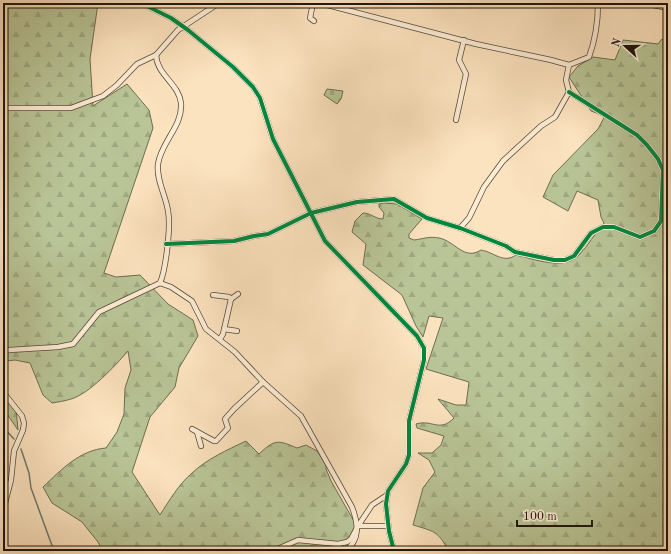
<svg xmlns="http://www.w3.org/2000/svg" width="671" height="554" viewBox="0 0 671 554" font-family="'Old Standard TT',serif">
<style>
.forest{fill:url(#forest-firs);stroke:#6c6e52}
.cemetery{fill:url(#cemetery-stones);stroke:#6c6e52}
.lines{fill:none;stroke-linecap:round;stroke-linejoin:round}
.stream{stroke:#6d7a74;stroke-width:1.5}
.minor-casing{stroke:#56493a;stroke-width:6}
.minor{stroke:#fdedd5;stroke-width:4.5}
.cycleway-casing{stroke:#fdedd5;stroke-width:6}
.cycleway{stroke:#00873e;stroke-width:4}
</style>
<defs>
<pattern id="forest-firs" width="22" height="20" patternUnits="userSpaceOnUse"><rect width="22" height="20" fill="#b9c597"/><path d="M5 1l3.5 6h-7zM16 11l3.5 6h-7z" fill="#9fa881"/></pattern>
<pattern id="cemetery-stones" width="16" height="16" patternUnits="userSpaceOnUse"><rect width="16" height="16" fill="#b9c597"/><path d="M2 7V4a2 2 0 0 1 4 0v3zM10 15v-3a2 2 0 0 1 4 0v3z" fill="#9fa881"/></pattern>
</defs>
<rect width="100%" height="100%" fill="#fce3bf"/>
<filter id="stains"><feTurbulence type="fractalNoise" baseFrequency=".005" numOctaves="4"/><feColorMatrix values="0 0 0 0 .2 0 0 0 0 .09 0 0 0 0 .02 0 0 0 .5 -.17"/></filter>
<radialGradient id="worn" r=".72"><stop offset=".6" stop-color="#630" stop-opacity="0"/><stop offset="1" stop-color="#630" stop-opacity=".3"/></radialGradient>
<g class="forest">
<path d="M3 3H98L90 59 93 106 127 84 149 110 153 128 104 273 116 277 140 275 168 304 193 320 198 336 179 368 175 387 150 417 132 472 160 515C169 501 179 484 192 473 207 459 227 450 246 441L259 454C275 439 278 440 297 448L306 445 317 451 326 464V469L331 481 355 523V536L352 544 341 551H103L98 542 82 522 52 503 43 487C62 469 80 450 106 448L117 432 124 414 125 388 131 370 128 351C115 366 89 394 71 399 65 401 58 402 52 403L43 395 30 363 15 360 7 361 3 368Z"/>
<path d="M662 39 668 42V551H448C439 531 433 531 413 525L423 488 435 472 429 460 418 453H432L441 445 444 436 417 428 416 424C433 419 439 433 454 418L438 399 456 405H466L469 382 426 369 443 318 429 316 423 337 416 326 402 295 363 265 366 244 352 232 355 221 363 213C371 213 375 219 383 219L384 213 379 207V204L384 203 397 204 422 219 409 234V238L414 240C423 239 429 236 439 238 455 241 464 261 481 250 494 252 503 264 516 255 534 259 564 271 579 255 588 246 595 233 604 223L601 217 598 200 577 191 568 211 543 197 553 175 598 129 605 116 591 111 569 77 578 66 593 57 615 60 623 40 658 44Z"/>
<path d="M3 390 16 408 18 430 3 408Z"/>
</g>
<path class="cemetery" d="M327 89 343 91 341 99 337 104 324 95Z"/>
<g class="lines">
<g class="stream">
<path d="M3 427 14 439"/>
<path d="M21 449 29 473 31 488 54 551"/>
</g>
<defs>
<g id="minor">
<path d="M141 3 171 18 188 30 233 67 253 87 260 98 273 139 325 241 417 336 424 348V360L409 421V455L406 464 388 491 386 504 389 531 394 551"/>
<path d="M313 3 310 18 314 21"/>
<path d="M320 3 476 44 551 60 569 65"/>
<path d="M643 3 668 8"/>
<path d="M3 108H71L103 96 117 85 137 64 156 55 178 30 219 3"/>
<path d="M456 120 466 74 459 60 464 40"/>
<path d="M460 228 469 218 484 187 503 161 541 126 555 117 569 92 566 80 569 65 589 57C596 38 598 22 598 3"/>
<path d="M166 244 234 241 254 236 268 234 311 213 357 202 394 199 427 218 460 228 506 246 515 252 554 260H565L574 256 591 233 603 227H614L640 237 654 231 661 221 663 170 658 159 647 145 637 135 569 92"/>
<path d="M160 283 171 287 192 301 206 329 235 352 263 382 301 416 352 507C358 523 361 540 345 551"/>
<path d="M213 295 229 297 231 299"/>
<path d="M224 329 237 331"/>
<path d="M220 339 223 334 231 299 238 294"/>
<path d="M3 352 9 350 58 347 73 344 99 312 160 283C166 269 171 226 168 211 166 196 156 180 158 164 161 142 183 126 181 103 179 84 157 75 156 55"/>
<path d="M3 392 22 416 24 423 23 430 14 451 11 480 3 511"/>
<path d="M192 429 214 441H216L228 428 225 419 234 409 263 382"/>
<path d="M197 432 201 446"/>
<path d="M358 526H388"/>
<path d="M273 551 298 540 338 544 347 542 351 539 358 526 372 505 387 495"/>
</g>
</defs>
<use href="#minor" class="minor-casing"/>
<use href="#minor" class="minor"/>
<defs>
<g id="cycleway">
<path d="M141 3 171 18 188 30 233 67 253 87 260 98 273 139 325 241 417 336 424 348V360L409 421V455L406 464 388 491 386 504 389 531 394 551"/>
<path d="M166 244 234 241 254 236 268 234 311 213 357 202 394 199 427 218 460 228 506 246 515 252 554 260H565L574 256 591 233 603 227H614L640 237 654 231 661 221 663 170 658 159 647 145 637 135 569 92"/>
</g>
</defs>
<use href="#cycleway" class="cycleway-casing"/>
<use href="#cycleway" class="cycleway"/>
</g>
<rect width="671" height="554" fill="none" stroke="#fce3bf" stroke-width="16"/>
<rect x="4" y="4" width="663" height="546" fill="none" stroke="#1f160d" stroke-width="2"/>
<rect x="8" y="8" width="655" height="538" fill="none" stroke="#1f160d"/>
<g transform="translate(625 46) rotate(291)" stroke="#fdedd5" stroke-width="3" paint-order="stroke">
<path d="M0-3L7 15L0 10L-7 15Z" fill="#1f160d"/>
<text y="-6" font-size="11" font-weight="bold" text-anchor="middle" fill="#1f160d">N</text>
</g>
<path d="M517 520v6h75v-6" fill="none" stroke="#1f160d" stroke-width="2"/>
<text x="523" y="520" font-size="12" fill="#1f160d" stroke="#fdedd5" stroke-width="3" paint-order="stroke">100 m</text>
<rect width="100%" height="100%" filter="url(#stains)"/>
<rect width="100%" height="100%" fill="url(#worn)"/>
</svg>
